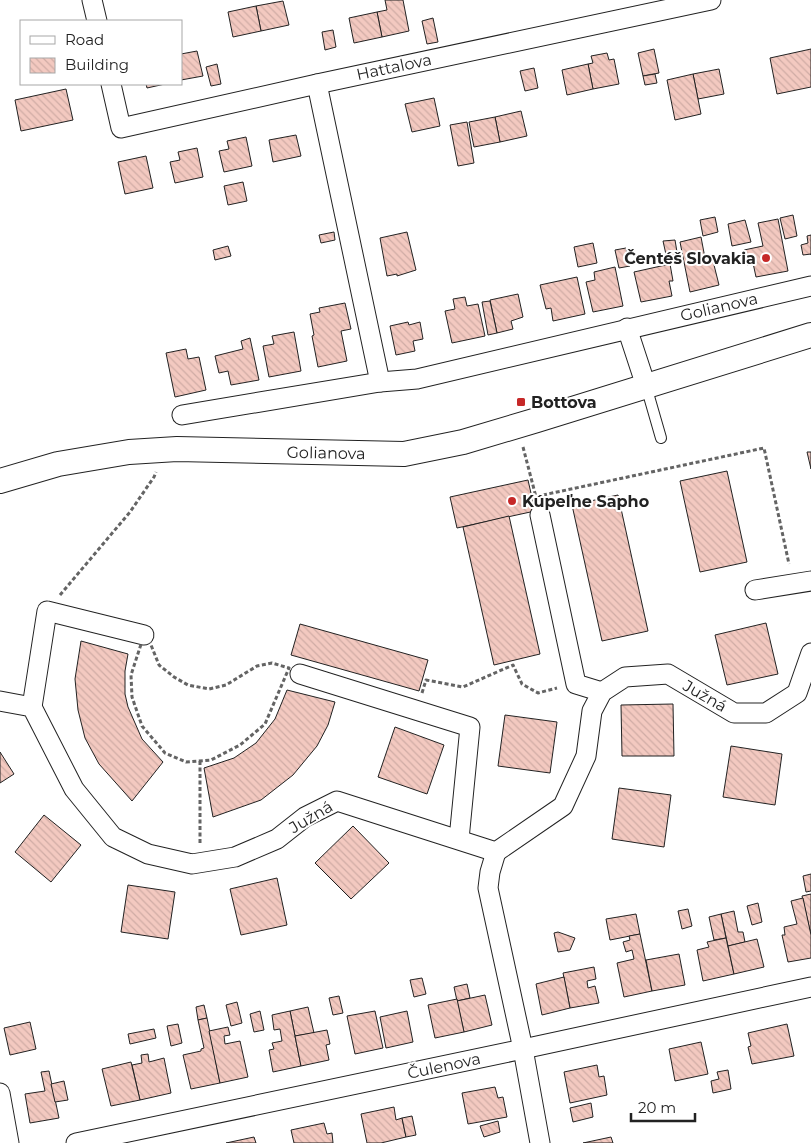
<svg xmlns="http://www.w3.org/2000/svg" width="811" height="1143" viewBox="0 0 811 1143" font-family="Montserrat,sans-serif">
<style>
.building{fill:url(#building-back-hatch);stroke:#222}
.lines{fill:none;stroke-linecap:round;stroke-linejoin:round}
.service-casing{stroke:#222;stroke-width:12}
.minor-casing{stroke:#222;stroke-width:21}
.tertiary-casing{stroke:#222;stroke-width:26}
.path{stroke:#646464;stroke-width:3;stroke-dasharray:4 2.5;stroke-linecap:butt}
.service{stroke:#fff;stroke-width:10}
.minor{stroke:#fff;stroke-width:19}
.tertiary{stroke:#fff;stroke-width:24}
.poi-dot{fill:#c62828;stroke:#fff;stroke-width:2}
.labels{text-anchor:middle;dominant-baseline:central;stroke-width:4;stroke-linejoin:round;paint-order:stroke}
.street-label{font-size:16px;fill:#222;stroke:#fff}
.poi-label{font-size:16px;font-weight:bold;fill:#222;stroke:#fff;text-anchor:start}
</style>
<defs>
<pattern id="building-back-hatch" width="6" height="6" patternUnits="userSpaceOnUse" patternTransform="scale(1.25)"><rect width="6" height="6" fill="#f3c9c0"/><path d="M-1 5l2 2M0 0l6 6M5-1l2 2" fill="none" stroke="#d0aca5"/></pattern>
</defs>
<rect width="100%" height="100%" fill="#fff"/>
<g class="building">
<path d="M385 0H403L409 31 382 37 377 12 387 10Z"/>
<path d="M283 1 289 25 261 31 256 6Z"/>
<path d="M256 6 261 31 233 37 228 12Z"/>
<path d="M377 12 382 37 354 43 349 18Z"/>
<path d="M433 18 438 42 427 44 422 21Z"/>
<path d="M333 30 336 47 325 50 322 32Z"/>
<path d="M654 49 659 73 643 76 638 53Z"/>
<path d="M811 49V87L777 94 770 58Z"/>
<path d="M197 51 203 76 181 80V54Z"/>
<path d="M607 53 609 60 614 59 619 84 593 89 588 64 593 63 591 56Z"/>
<path d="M217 64 221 84 211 86 206 67Z"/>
<path d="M588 64 593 89 567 95 562 70Z"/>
<path d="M534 68 538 88 525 91 520 71Z"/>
<path d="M719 69 724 94 698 99 693 74Z"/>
<path d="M655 74 657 83 645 85 643 76Z"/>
<path d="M693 74 701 114 675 120 667 80Z"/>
<path d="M146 84H165L147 88Z"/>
<path d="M66 89 73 120 21 131 15 100Z"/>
<path d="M434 98 440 126 412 132 405 104Z"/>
<path d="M521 111 527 136 500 142 495 117Z"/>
<path d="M495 117 500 142 474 147 469 122Z"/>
<path d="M467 122 474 163 458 166 450 125Z"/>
<path d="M296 135 301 156 273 162 269 140Z"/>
<path d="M246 137 252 166 224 172 219 151 229 149 227 141Z"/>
<path d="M197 148 203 177 175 183 170 162 180 160 178 152Z"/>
<path d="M146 156 153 188 125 194 118 162Z"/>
<path d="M243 182 247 201 228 205 224 186Z"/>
<path d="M793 215 797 236 785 239 780 218Z"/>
<path d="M715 217 718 232 703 236 700 220Z"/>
<path d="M778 219 788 271 756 277 753 263 747 265 744 250 763 246 758 223Z"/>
<path d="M745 220 751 242 732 246 728 224Z"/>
<path d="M334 232 335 240 321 243 319 235Z"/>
<path d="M407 232 416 270 397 276V274L387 276 380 238Z"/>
<path d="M811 235V255V254L803 255 801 245 808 243 807 236Z"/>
<path d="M701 237 705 258 712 257 719 285 690 292 680 242Z"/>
<path d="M675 240 678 258 667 259 663 241Z"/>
<path d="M593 243 597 263 578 267 574 247Z"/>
<path d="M228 246 231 256 215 260 213 250Z"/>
<path d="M626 248 630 266 619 268 615 250Z"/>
<path d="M670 264 673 281H669L672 296 641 302 634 272Z"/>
<path d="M615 267 623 306 593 312 586 282 595 280 594 272Z"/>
<path d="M577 277 585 314 553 321 551 308 546 309 540 285Z"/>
<path d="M518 294 523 317 511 321 513 329 497 333 490 300Z"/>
<path d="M465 297 467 306 478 304 485 336 452 343 445 311 455 309 453 299Z"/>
<path d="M490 301 497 333 488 335 482 302Z"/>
<path d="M345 303 351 329 341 331 347 361 318 367 312 336 314 335 310 314 320 312 319 308Z"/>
<path d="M408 322 409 325 420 322 423 339 413 341 415 351 396 355 390 326Z"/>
<path d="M294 332 301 371 269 377 263 346 274 344 272 336Z"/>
<path d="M250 338 259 380 231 385 228 371 219 373 215 356 243 349 241 341Z"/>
<path d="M186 349 188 359 199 357 206 390 175 397 166 353Z"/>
<path d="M807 452H811V469Z"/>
<path d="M727 471 747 562 700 572 680 481Z"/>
<path d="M528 480 535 511 457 528 450 497Z"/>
<path d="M618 495 648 631 602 641 572 505Z"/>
<path d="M509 516 540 654 494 665 463 527Z"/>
<path d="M766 623 778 674 727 685 715 635Z"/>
<path d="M300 624 428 660 419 691 291 655Z"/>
<path d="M81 641 128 654 125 671V694L128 707 142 739 163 762 132 801 99 764 85 738 78 710 75 679Z"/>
<path d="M287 690 335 702 328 725 317 746 293 775 261 800 213 817 204 768 234 758 256 743 275 719Z"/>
<path d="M673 704 674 756H622L621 705Z"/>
<path d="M505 715 557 722 550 773 498 766Z"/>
<path d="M395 727 444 745 427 794 378 777Z"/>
<path d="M731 746 782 754 775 805 723 797Z"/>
<path d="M0 752 14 774 0 783Z"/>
<path d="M619 788 671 795 664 847 612 839Z"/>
<path d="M44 815 81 845 51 882 15 852Z"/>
<path d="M353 826 389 863 351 899 315 863Z"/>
<path d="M811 874V891L806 892 803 876Z"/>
<path d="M277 878 287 925 241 935 230 889Z"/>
<path d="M128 885 175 892 168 939 121 932Z"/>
<path d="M811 894V935L802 896Z"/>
<path d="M803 898 811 935V958L788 962 782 935H785L784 927 797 924 791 901Z"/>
<path d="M758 903 762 922 752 925 747 906Z"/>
<path d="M688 909 692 926 682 929 678 911Z"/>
<path d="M734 911 738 932H743L745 942 728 946 721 914Z"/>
<path d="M636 914 640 934 610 940 606 919Z"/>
<path d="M721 914 726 938 714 940 709 917Z"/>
<path d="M558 932 575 938 570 950 558 952 554 933Z"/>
<path d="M640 934 652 991 624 997 617 963 634 959 632 950 626 952 623 942 630 940 629 936Z"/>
<path d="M726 938 734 974 703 981 697 950 709 947 707 942Z"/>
<path d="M757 939 764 967 734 974 728 946Z"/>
<path d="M679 954 685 985 652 991 646 960Z"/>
<path d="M594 967 596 979 587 981 588 988 595 986 599 1003 570 1008 563 973Z"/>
<path d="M564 977 570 1008 542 1015 536 984Z"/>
<path d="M422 978 426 994 414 997 410 980Z"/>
<path d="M467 984 470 998 457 1001 454 987Z"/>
<path d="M485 995 492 1025 464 1032 457 1001Z"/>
<path d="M339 996 343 1013 333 1015 329 998Z"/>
<path d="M457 999 464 1032 435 1038 428 1005Z"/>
<path d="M237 1002 242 1023 231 1026 226 1005Z"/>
<path d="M204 1005 207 1018 198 1020 196 1007Z"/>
<path d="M308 1007 314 1033 295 1036 290 1011Z"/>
<path d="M260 1011 264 1030 254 1032 250 1014Z"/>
<path d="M290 1011 301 1066 273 1072 269 1050 274 1049 272 1043 282 1041 280 1029 274 1030 272 1015Z"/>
<path d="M375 1011 383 1048 355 1054 347 1016Z"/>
<path d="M407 1011 413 1042 386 1048 380 1017Z"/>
<path d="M207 1018 220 1083 191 1089 183 1055 201 1051V1049L204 1048 198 1020Z"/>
<path d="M30 1022 36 1049 10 1055 4 1028Z"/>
<path d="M178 1024 182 1043 171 1046 167 1026Z"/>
<path d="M787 1024 794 1056 752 1064 748 1047 751 1046 748 1033Z"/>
<path d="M228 1027 230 1035 224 1036 225 1044 240 1041 248 1077 220 1083 209 1031Z"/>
<path d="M154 1029 156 1038 130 1044 128 1034Z"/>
<path d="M327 1030 330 1044 326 1045 329 1060 301 1066 295 1036Z"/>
<path d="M701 1042 708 1074 675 1081 669 1049Z"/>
<path d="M148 1054 149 1062 164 1058 171 1093 140 1100 132 1065 142 1063 141 1055Z"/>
<path d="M131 1062 140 1100 111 1106 102 1069Z"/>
<path d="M597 1065 599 1077 604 1076 607 1095 570 1103 564 1072Z"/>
<path d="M728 1070 731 1089 713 1093 711 1081 719 1079 717 1072Z"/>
<path d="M49 1071 59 1118 30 1123 25 1094 45 1091 41 1072Z"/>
<path d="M64 1081 68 1100 55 1102 51 1084Z"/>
<path d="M495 1087 498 1098 503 1097 507 1117 468 1124 462 1093Z"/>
<path d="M591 1103 593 1117 573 1122 570 1108Z"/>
<path d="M394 1107 396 1120 402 1118 406 1137 381 1143H367L361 1114Z"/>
<path d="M412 1116 416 1135 406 1137 402 1118Z"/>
<path d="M498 1121 500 1132 484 1137 480 1126Z"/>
<path d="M324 1123 327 1134 332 1133 333 1143H294L291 1130Z"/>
<path d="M254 1137 256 1143H226Z"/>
<path d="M611 1137 613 1143H583Z"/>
</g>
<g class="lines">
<defs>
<path id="service" d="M646 386 661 438"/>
<g id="minor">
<path d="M92 0 97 21"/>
<path d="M111 84 121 128 317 84 711 0"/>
<path d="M317 84 380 382"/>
<path d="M627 328 646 386"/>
<path d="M182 415 380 382 417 379 811 286"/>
<path d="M540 515 576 684 602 692"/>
<path d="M755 590 811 581"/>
<path d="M300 674 470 727 459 839"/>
<path d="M0 701 32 707 74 789 113 837 148 854 192 864 235 857 277 839 305 817 337 801 496 852 563 806 586 756 592 711 602 692 625 677 668 674 734 713H766L797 693 811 653"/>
<path d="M32 707 47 611 144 635"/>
<path d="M496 852 490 872 488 888 523 1049 540 1143"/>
<path d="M0 1093 9 1143"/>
<path d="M76 1143 523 1049 811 987"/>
</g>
<path id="tertiary" d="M0 481 58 464 129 452 177 449 404 454 463 442 537 420 811 335"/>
</defs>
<use href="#service" class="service-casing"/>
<use href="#minor" class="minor-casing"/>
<use href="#tertiary" class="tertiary-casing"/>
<g class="path">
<path d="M523 447 536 497"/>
<path d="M543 495 764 448 789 564"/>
<path d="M60 595 130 512 154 477 156 472"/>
<path d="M144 635 149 640 159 665 174 677 188 685 209 689 226 685 257 666 272 663 289 668 265 724 240 745 211 760 186 762 165 753 142 726 132 697 131 675Z"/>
<path d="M422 693 426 680 463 687 513 665 522 684 538 693 557 688"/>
<path d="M200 843V761"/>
</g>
<use href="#service" class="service"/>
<use href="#minor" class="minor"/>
<use href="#tertiary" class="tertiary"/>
</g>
<g class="poi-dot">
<circle cx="766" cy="258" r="5"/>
<rect x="516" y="397" width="10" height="10" rx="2.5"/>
<circle cx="512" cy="501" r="5"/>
</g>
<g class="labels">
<g class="street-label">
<text transform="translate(394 67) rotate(-12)">Hattalova</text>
<text transform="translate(719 307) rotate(-13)">Golianova</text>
<text transform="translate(326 453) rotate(1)">Golianova</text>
<text transform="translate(705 696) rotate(30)">Južná</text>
<text transform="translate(311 817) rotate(-31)">Južná</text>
<text transform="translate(444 1066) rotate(-12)">Čulenova</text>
</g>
<g class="poi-label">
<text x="756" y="258" text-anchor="end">Čentéš Slovakia</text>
<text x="531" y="402">Bottova</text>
<text x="522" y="501">Kúpeľne Sapho</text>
</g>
</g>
<rect x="20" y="20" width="162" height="65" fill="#ffffff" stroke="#a7a7a7"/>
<rect x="30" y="36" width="25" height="8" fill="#ffffff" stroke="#a7a7a7"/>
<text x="65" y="45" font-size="15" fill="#222222">Road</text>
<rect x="30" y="58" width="25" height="15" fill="url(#building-back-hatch)" stroke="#a7a7a7"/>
<text x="65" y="70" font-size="15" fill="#222222">Building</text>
<path d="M631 1113v8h64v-8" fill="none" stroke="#222222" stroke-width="2.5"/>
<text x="638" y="1113" font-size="15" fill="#222222" stroke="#ffffff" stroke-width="4" paint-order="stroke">20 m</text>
</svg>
